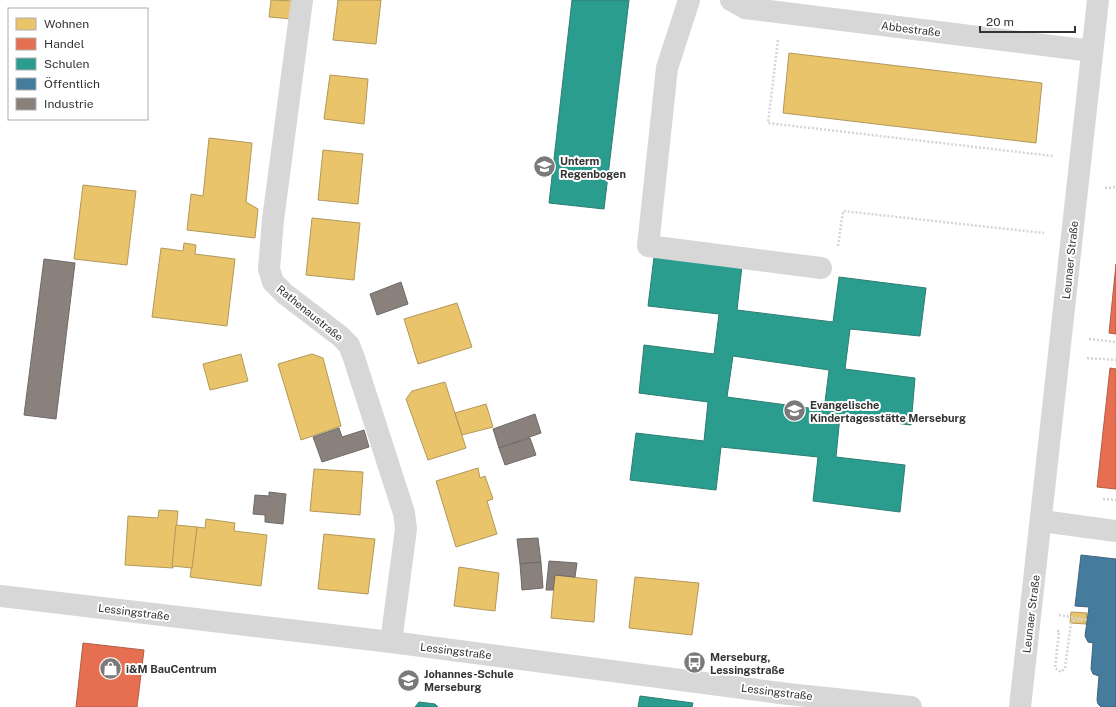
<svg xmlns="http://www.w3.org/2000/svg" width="1116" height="707" viewBox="0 0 1116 707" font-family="'Public Sans',sans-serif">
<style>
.homes{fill:#e9c46a;stroke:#b2985a}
.shops{fill:#e76f51;stroke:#b15d48}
.schools{fill:#2a9d8f;stroke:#2d7d73;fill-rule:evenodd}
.public{fill:#457b9d;stroke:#40657d}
.industry{fill:#8a817c;stroke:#706a66}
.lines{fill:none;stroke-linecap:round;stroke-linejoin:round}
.path{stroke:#d5d5d5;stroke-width:2.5;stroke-dasharray:2 2;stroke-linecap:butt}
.minor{stroke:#d7d7d7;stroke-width:22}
.labels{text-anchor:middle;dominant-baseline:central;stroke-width:4;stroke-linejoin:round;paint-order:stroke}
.street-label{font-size:11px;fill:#333;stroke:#fff}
.poi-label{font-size:11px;font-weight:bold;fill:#333;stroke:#fff;text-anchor:start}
</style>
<rect width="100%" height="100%" fill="#fff"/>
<g class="homes">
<path d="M271 0 294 1 292 19 269 17Z"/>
<path d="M338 0H381L376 44 333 40Z"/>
<path d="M789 53 1042 83 1036 143 783 113Z"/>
<path d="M330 75 368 79 364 124 324 119Z"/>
<path d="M209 138 252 143 246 202 258 209 255 238 187 230 191 194 203 196Z"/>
<path d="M323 150 363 154 358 204 318 200Z"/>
<path d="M83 185 136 191 127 265 74 259Z"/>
<path d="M312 218 360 223 354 280 306 275Z"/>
<path d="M184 243 196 245 195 254 235 259 227 326 152 317 161 248 183 251Z"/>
<path d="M457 303 472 347 418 364 404 319Z"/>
<path d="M241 354 248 381 210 390 203 364Z"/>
<path d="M312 354 323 358 341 426 301 440 278 364Z"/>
<path d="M445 382 466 448 428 460 406 399 412 391Z"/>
<path d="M486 404 493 427 462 435 455 413Z"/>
<path d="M478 468 480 478 485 476 493 499 487 501 497 534 456 547 436 481Z"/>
<path d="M314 469 363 472 360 515 310 511Z"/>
<path d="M159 510 178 511 173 568 125 565 128 516 158 518Z"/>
<path d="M206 519 235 523 234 531 267 535 261 586 190 577 197 527 205 528Z"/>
<path d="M176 525 197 527 192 568 172 566Z"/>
<path d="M324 534 375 539 368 594 318 589Z"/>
<path d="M459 567 499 573 495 611 454 606Z"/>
<path d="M555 575 597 580 594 622 551 618Z"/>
<path d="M635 577 699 583 692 635 629 628Z"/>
<path d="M1071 612 1087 613 1086 624 1070 623Z"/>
</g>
<g class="shops">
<path d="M1116 264V334L1109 333Z"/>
<path d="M1110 368 1116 369V489L1097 487Z"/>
<path d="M83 643 144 650 137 707H76Z"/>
</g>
<g class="schools">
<path d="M572 0H629L604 209 549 203Z"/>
<path d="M654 257 742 266 737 310 833 322 839 277 926 288 920 336 850 329 845 369 915 378 911 425 840 416 836 457 905 465 900 512 813 501 818 457 721 447 716 490 630 480 636 433 704 441 708 402 639 393 644 345 714 354 719 314 648 306ZM733 356 829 370 824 410 727 397Z"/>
<path d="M640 696 693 703 692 707H638Z"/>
<path d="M419 702 435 704 438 707H415Z"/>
</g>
<path class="public" d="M1081 555 1116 559V707H1101L1098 704 1097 700 1099 676 1093 674 1091 669 1093 643 1088 642 1085 636 1089 607 1075 606Z"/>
<g class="industry">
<path d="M44 259 75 263 56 419 24 415Z"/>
<path d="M401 282 408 304 377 315 370 294Z"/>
<path d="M535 414 541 433 499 448 493 429Z"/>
<path d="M339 428 342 437 364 430 369 447 322 462 313 437Z"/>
<path d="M530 438 536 455 505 465 499 448Z"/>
<path d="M269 492 286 494 283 524 265 522V515L253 514 255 495 269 496Z"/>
<path d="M538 538 541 562 520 564 517 539Z"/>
<path d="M549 561 577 563 575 577 555 575 553 590H546Z"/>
<path d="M541 562 543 588 522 590 520 564Z"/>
</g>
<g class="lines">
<g class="path">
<path d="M778 40 768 123 1053 156"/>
<path d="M1105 188 1116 187"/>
<path d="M838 246 843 211 1044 233"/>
<path d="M1089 339 1116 342"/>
<path d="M1087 358 1116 360"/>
<path d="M1103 499 1116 500"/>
<path d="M1059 615 1083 619"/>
<path d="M1057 631H1059L1055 668 1061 672 1065 668 1071 623 1073 621 1088 619"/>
</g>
<g class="minor">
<path d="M302 0 273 220 269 269 273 282 285 294 340 336 349 345 354 358 404 513 406 529 391 642"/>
<path d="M689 0 667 68 648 246 821 268"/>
<path d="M731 0 745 8 1092 51"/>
<path d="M1042 521 1116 531"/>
<path d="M0 596 391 642 788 694 911 707"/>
<path d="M1020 707 1098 0"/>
</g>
</g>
<defs>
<symbol id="school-disc" viewBox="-11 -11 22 22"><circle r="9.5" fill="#7a7a7a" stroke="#fff"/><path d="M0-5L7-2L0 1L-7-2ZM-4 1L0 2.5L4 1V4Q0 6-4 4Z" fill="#fff"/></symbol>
<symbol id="bus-disc" viewBox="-11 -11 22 22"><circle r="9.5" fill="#7a7a7a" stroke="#fff"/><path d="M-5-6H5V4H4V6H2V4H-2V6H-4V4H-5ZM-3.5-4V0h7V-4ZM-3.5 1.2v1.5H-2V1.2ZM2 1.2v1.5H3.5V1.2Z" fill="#fff"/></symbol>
<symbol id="shop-disc" viewBox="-11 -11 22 22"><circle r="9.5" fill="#7a7a7a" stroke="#fff"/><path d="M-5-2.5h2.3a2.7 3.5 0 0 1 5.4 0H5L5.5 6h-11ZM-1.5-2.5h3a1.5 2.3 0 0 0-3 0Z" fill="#fff"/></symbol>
</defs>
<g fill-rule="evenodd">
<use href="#school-disc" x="532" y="154" width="25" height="25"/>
<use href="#school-disc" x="782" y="398" width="25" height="25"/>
<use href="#bus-disc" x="682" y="650" width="25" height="25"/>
<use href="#shop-disc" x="98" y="656" width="25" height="25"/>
<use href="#school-disc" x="396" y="668" width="25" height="25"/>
</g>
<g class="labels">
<g class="street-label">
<text transform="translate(911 29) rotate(7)">Abbestraße</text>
<text transform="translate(1070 260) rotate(-84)">Leunaer Straße</text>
<text transform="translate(310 313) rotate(39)">Rathenaustraße</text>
<text transform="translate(134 612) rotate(7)">Lessingstraße</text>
<text transform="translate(1031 614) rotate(-83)">Leunaer Straße</text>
<text transform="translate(456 651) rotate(7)">Lessingstraße</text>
<text transform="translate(777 692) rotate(7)">Lessingstraße</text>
</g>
<g class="poi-label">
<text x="560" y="161">Unterm<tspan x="560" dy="13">Regenbogen</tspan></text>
<text x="810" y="405">Evangelische<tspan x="810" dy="13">Kindertagesstätte Merseburg</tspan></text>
<text x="710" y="657">Merseburg,<tspan x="710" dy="13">Lessingstraße</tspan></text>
<text x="126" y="669">i&amp;M BauCentrum</text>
<text x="424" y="674">Johannes-Schule<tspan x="424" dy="13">Merseburg</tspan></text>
</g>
</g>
<rect x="8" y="8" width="140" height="112" fill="#ffffff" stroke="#adadad"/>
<rect x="16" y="18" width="20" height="12" fill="#e9c46a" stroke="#adadad"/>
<text x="44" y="28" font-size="12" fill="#333333">Wohnen</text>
<rect x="16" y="38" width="20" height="12" fill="#e76f51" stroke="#adadad"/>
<text x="44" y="48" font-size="12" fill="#333333">Handel</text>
<rect x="16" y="58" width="20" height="12" fill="#2a9d8f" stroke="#adadad"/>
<text x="44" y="68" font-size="12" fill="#333333">Schulen</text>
<rect x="16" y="78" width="20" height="12" fill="#457b9d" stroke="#adadad"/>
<text x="44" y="88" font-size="12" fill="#333333">Öffentlich</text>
<rect x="16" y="98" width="20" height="12" fill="#8a817c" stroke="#adadad"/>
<text x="44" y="108" font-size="12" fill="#333333">Industrie</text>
<path d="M980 26v6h95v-6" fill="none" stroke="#333333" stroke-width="2"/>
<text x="986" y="26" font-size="12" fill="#333333" stroke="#ffffff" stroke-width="3" paint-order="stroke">20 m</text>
</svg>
